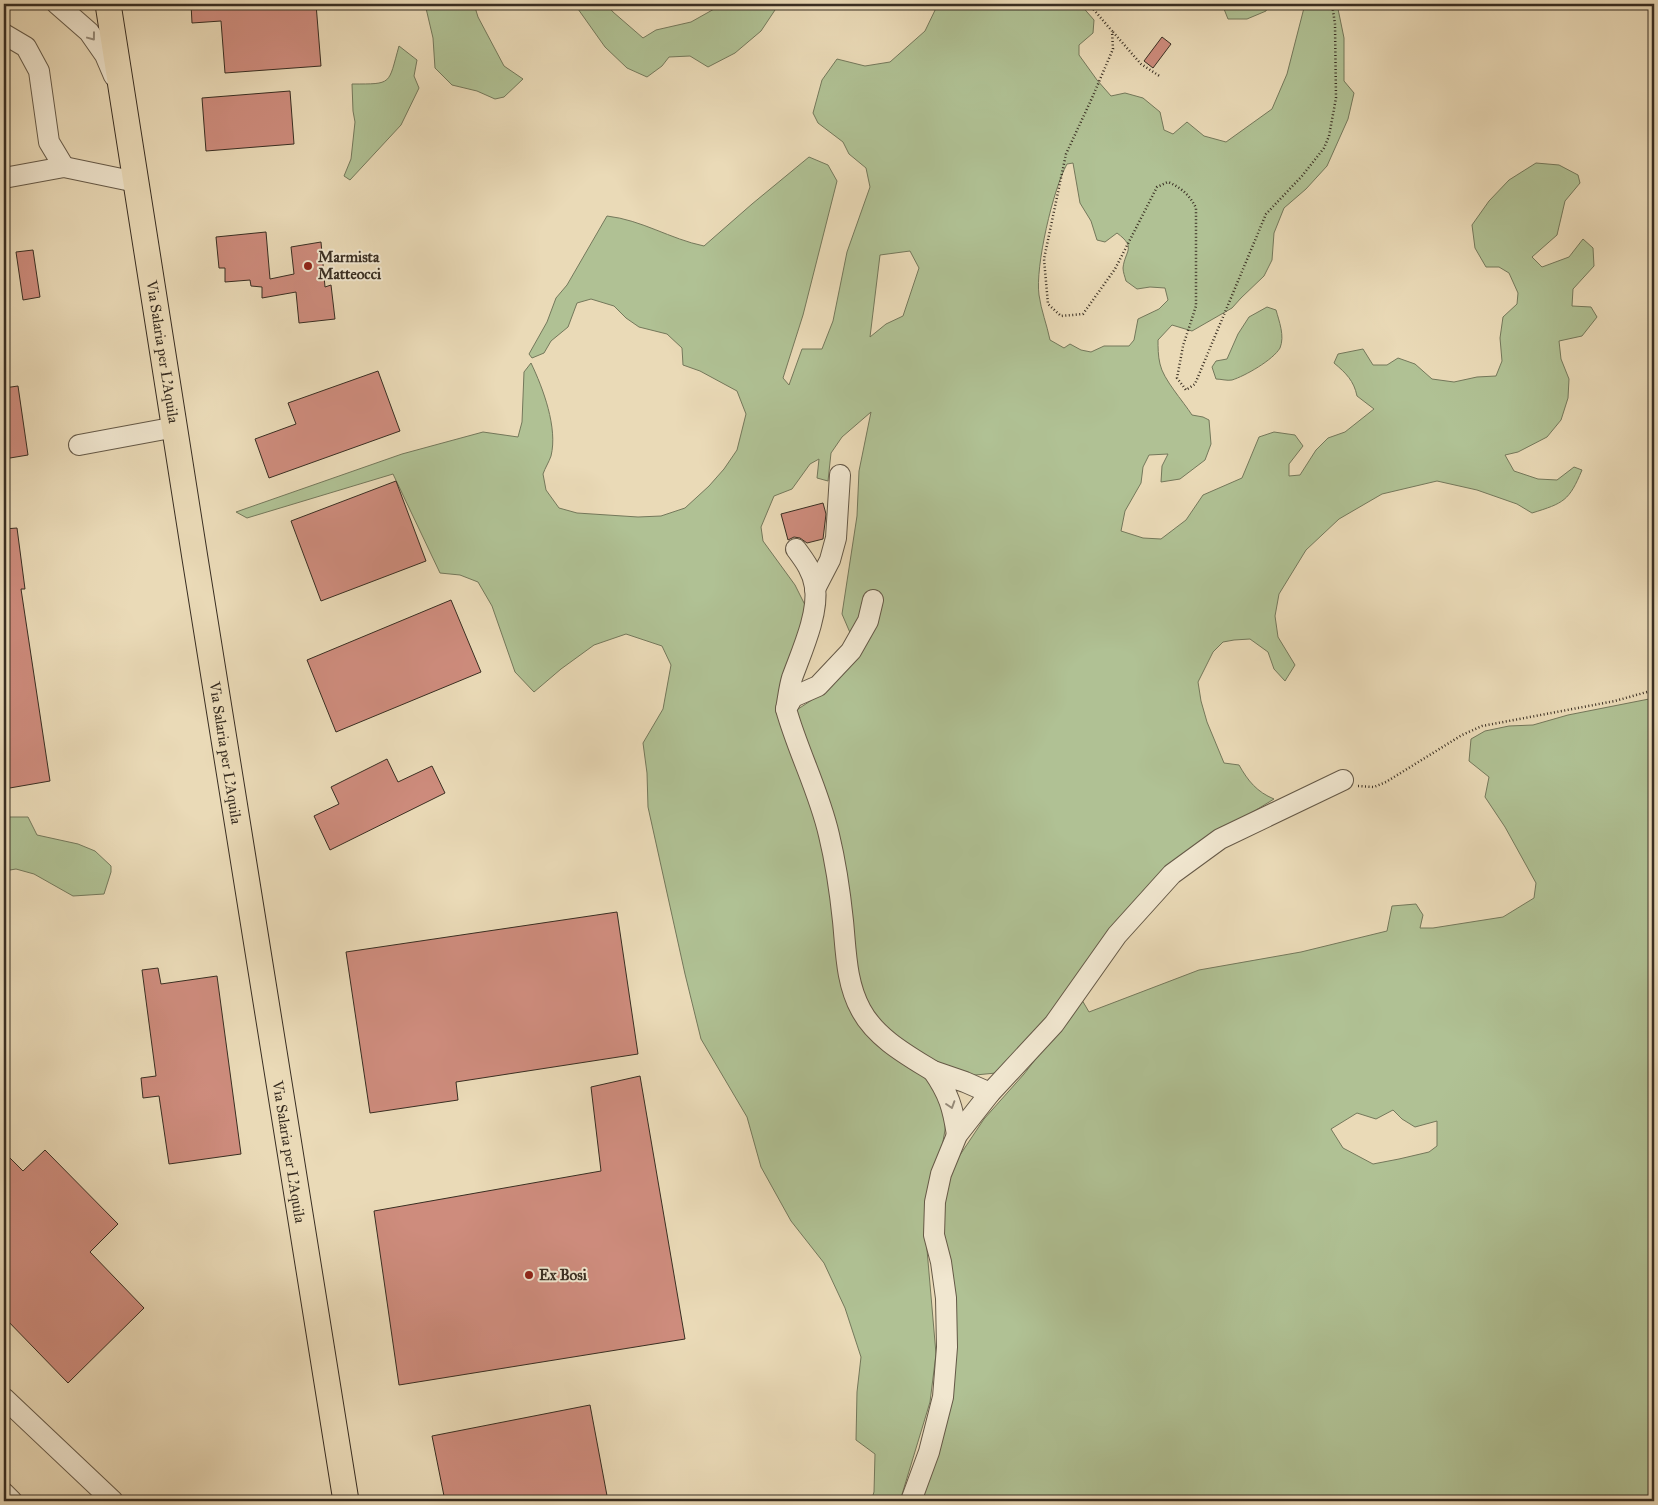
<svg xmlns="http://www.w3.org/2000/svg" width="1658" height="1505" viewBox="0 0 1658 1505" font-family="'IM FELL Great Primer',serif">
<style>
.green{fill:#b0c194;stroke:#74785b;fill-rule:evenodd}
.building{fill:#ce8c7d;stroke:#392e22}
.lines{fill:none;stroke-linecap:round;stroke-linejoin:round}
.minor-casing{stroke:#655947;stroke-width:22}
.major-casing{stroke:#392e22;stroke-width:27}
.path{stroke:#392e22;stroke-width:2.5;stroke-dasharray:1 2.5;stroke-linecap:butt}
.minor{stroke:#f1e7d0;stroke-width:20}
.major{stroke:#eadab7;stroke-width:25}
.oneway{stroke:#958a79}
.poi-dot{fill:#8f2418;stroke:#f1e7d0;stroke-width:2}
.labels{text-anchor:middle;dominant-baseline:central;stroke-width:4;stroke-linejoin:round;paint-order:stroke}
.poi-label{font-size:15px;font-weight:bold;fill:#392e22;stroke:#f1e7d0;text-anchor:start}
.street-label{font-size:15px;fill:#392e22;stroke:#f1e7d0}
</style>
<rect width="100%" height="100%" fill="#eadab7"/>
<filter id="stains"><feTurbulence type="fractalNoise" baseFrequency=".004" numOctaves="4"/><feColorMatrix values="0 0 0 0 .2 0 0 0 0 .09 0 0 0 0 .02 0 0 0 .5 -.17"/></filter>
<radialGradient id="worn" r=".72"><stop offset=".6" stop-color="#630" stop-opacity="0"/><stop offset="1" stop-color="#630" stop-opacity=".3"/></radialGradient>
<g class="green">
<path d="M425 4H474L478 17 504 66 523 79 504 97 495 99 477 91 452 85 435 68 433 38Z"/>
<path d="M577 4H606L613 12 643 38 656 30 691 22 723 4H779L761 31 735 53 708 67 690 56 669 57 662 66 647 77 627 68 605 47 578 9Z"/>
<path d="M938 4H1080L1094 20 1093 33 1079 45V55L1097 80 1111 96 1125 93 1143 98 1160 112 1164 130 1173 134 1187 122 1204 136 1226 142 1272 109 1287 74 1305 4H1337L1344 38V81L1354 93 1348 119 1327 166 1306 189 1284 208 1274 233 1272 260 1264 276 1241 298 1232 308 1192 331 1172 325 1158 340C1158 347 1158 356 1160 364 1163 379 1183 401 1192 415L1203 417 1209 420 1211 444 1205 460 1180 479 1161 482 1162 466 1168 454 1149 455 1143 467 1141 483 1125 511 1121 531 1143 538 1161 539 1186 520 1203 495 1242 478 1259 437 1274 432 1295 435 1303 446 1289 464V476L1300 475 1316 450 1328 438 1345 432 1374 409 1357 396C1354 381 1346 373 1334 363L1338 354 1363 349 1373 365H1387L1398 358 1415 364 1432 379 1454 382 1477 377 1496 376 1502 361 1500 338 1503 317 1517 304 1518 293 1509 273 1499 267H1486L1475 248 1472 225 1489 201 1509 180 1536 163 1559 165 1578 175 1580 183 1565 201 1557 235 1532 257 1542 267 1569 257 1583 239 1593 248 1594 266 1573 289 1572 306 1591 307 1597 317 1582 336 1559 341 1561 359 1569 379 1568 398 1561 420 1547 437 1518 452 1505 455 1514 471 1538 479 1557 480 1574 467 1582 470C1569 501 1564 503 1532 513L1517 504 1477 490 1437 481 1382 494 1339 519 1306 550 1279 594 1275 616 1278 637 1295 665 1285 681 1274 669 1268 652 1250 639 1234 640 1223 642 1213 652 1198 682 1201 701 1207 722 1224 763 1239 765C1248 781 1257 792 1274 799L1209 839 1042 1033 996 1073 965 1076 948 1071 945 1130 926 1238 936 1354 930 1402 900 1501H871L874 1492 875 1454 856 1440 857 1392 861 1357 845 1308 824 1263 791 1221 761 1167 747 1117 701 1039 685 974 648 807 647 773 643 743 663 709 671 665 662 646 626 634 594 645 561 669 534 692 515 672 492 606 478 582 460 575 440 573 393 474 247 518 236 512 402 454 483 432 518 437 522 422 524 372 531 363C543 388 558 428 551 456 549 462 545 468 543 474L546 490 559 508 577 513 638 517 661 516 685 508 709 486 724 469 737 450 746 414 737 391 700 371 683 365 682 348 667 334 639 327 626 318 614 306 591 299 577 303 568 327 551 341 544 353 532 358 529 354 547 322 556 298 567 285 607 216C642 220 670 239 704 246L752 204 809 157 828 165 837 181 803 315 783 378 789 385 802 349H822L833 321 847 252 870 187 866 168 849 154 843 142 818 123 813 113 822 80 837 59 865 66 890 62 925 31ZM1073 163 1080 203 1091 221 1097 240 1105 242 1117 233C1137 248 1125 250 1123 268 1123 272 1125 277 1126 281L1137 289 1150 287 1165 288 1168 300 1159 309 1138 319 1134 340 1129 346H1104L1091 352 1081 350 1070 344 1064 348 1050 340C1047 325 1041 310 1039 295 1035 267 1053 189 1067 164ZM910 251 919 268 903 316 886 324 870 337 880 255ZM871 412 859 471 857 516 842 614 851 635 818 696 795 711 808 611 795 585 763 541 761 527 774 496 792 489 810 464 819 459 817 478 828 481 831 453 842 437Z"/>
<path d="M1222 4H1269L1266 11 1247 19H1228Z"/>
<path d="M399 46 417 60 414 76 419 88 401 125 350 180 344 176 351 159 355 122 353 111 352 84C393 84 388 85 399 46Z"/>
<path d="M1267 307 1276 310C1279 321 1285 336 1280 348 1273 360 1245 376 1232 380 1227 381 1221 379 1216 379L1212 367 1216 361 1227 359 1238 334 1249 317Z"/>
<path d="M1654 698V1501H916L948 1377 941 1207 950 1170 984 1119 1024 1074 1082 1000 1089 1012 1199 970 1301 952 1387 931 1392 906 1416 904 1423 915 1420 928H1433L1503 917 1534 898 1536 883 1505 827 1485 797 1489 777 1469 761 1471 739 1485 731 1509 726 1533 725 1568 715ZM1393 1110 1402 1119 1415 1127 1437 1121V1146L1429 1152 1399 1159 1373 1164 1343 1148 1331 1129 1357 1113 1376 1119Z"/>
<path d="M9 817H28L37 835 78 844 95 851 111 866V872L104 894 73 896 34 874 16 869 4 871V825Z"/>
</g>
<g class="building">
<path d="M191 4H316L321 66 225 73 221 21 192 23Z"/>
<path d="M1162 37 1171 44 1153 68 1144 61Z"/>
<path d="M290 91 294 144 206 151 202 98Z"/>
<path d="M266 232 270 279 294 274 291 247 321 242 325 287 331 285 335 319 299 323 296 292 262 298V287L251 286 250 280 225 282V268H219L216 237Z"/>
<path d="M33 250 40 297 23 300 16 252Z"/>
<path d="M378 371 400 431 269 478 255 439 296 424 288 403Z"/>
<path d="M18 386 28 455 4 459V388Z"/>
<path d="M396 481 426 561 321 601 291 521Z"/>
<path d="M823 503 826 514 823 539 807 543 800 538 794 537 788 540 781 514Z"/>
<path d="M17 528 25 589H21L50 781 4 789V529Z"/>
<path d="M451 600 481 672 336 732 307 660Z"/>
<path d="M387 759 398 782 432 766 445 793 330 850 314 816 339 804 331 787Z"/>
<path d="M617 912 638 1054 456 1082 458 1100 370 1113 346 952Z"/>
<path d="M158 968 161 984 217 976 241 1154 169 1164 159 1096 143 1098 141 1078 156 1076 142 970Z"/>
<path d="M640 1076 685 1339 399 1385 374 1211 601 1171 591 1087Z"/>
<path d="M45 1150 118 1224 90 1252 144 1308 68 1383 4 1317V1152L23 1171Z"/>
<path d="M590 1405 608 1501H445L432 1436Z"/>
</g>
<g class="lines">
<defs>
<g id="minor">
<path d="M57 4 89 32 105 55 114 76"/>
<path d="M4 34 26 47 39 71 49 142 64 167"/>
<path d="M4 178 64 167 136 182"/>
<path d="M79 445 176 427"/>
<path d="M815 589 830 560 836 538 840 475"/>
<path d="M873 600 868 621 851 651 818 686 793 697 786 709C798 752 819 791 829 835 836 864 840 892 843 921 846 951 846 983 861 1010 876 1038 907 1055 933 1071"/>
<path d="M786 709C788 699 789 688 792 678 801 653 819 614 815 587 813 572 805 561 796 549"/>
<path d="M957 1135C953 1108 949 1094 933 1071L965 1082 990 1093"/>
<path d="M4 1398 113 1501"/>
<path d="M4 1493 12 1501"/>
<path d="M911 1501 929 1452 943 1397 947 1347 946 1298 941 1262 934 1235 935 1202 941 1174 957 1135 990 1093 1054 1024 1117 935 1172 874 1220 839 1343 780"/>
</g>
<g id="major">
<path id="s1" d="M108 4C187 503 263 1003 346 1501"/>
</g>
</defs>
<use href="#minor" class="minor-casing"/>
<use href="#major" class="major-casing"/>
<g class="path">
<path d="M35 4 40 7"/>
<path d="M1089 4 1112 31 1113 49 1092 98 1066 154 1044 259 1048 304 1061 316 1083 314 1115 269 1157 187 1168 182C1180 187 1190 195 1196 208V306L1183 346 1177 378 1186 390 1195 384 1266 214 1302 176 1324 148 1329 136 1336 98 1335 24 1332 4"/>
<path d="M1113 32 1141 64 1161 77"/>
<path d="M1358 786 1374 787 1386 782 1462 735 1482 726 1615 701 1654 690"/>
</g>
<use href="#minor" class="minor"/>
<use href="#major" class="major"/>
</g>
<defs><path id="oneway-chevron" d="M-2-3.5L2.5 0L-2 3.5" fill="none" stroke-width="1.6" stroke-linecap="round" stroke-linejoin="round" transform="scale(1.25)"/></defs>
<g class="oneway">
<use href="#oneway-chevron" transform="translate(92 37) rotate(53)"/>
<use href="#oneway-chevron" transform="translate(951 1105) rotate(72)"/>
</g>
<g class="poi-dot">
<circle cx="308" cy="266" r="5"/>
<circle cx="529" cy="1275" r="5"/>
</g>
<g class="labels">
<g class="poi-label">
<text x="318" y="257">Marmista<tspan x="318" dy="17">Matteocci</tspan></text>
<text x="539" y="1275">Ex Bosi</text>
</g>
<g class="street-label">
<text stroke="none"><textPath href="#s1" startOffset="352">Via Salaria per L'Aquila</textPath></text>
<text stroke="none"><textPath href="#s1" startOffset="758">Via Salaria per L'Aquila</textPath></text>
<text stroke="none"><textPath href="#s1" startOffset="1162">Via Salaria per L'Aquila</textPath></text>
</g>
</g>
<rect width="1658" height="1505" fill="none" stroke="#eadab7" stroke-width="20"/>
<rect x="5" y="5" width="1648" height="1495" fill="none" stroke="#392e22" stroke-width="2.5"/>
<rect x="10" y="10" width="1638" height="1485" fill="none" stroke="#392e22"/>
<rect width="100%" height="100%" filter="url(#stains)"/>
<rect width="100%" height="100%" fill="url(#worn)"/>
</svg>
